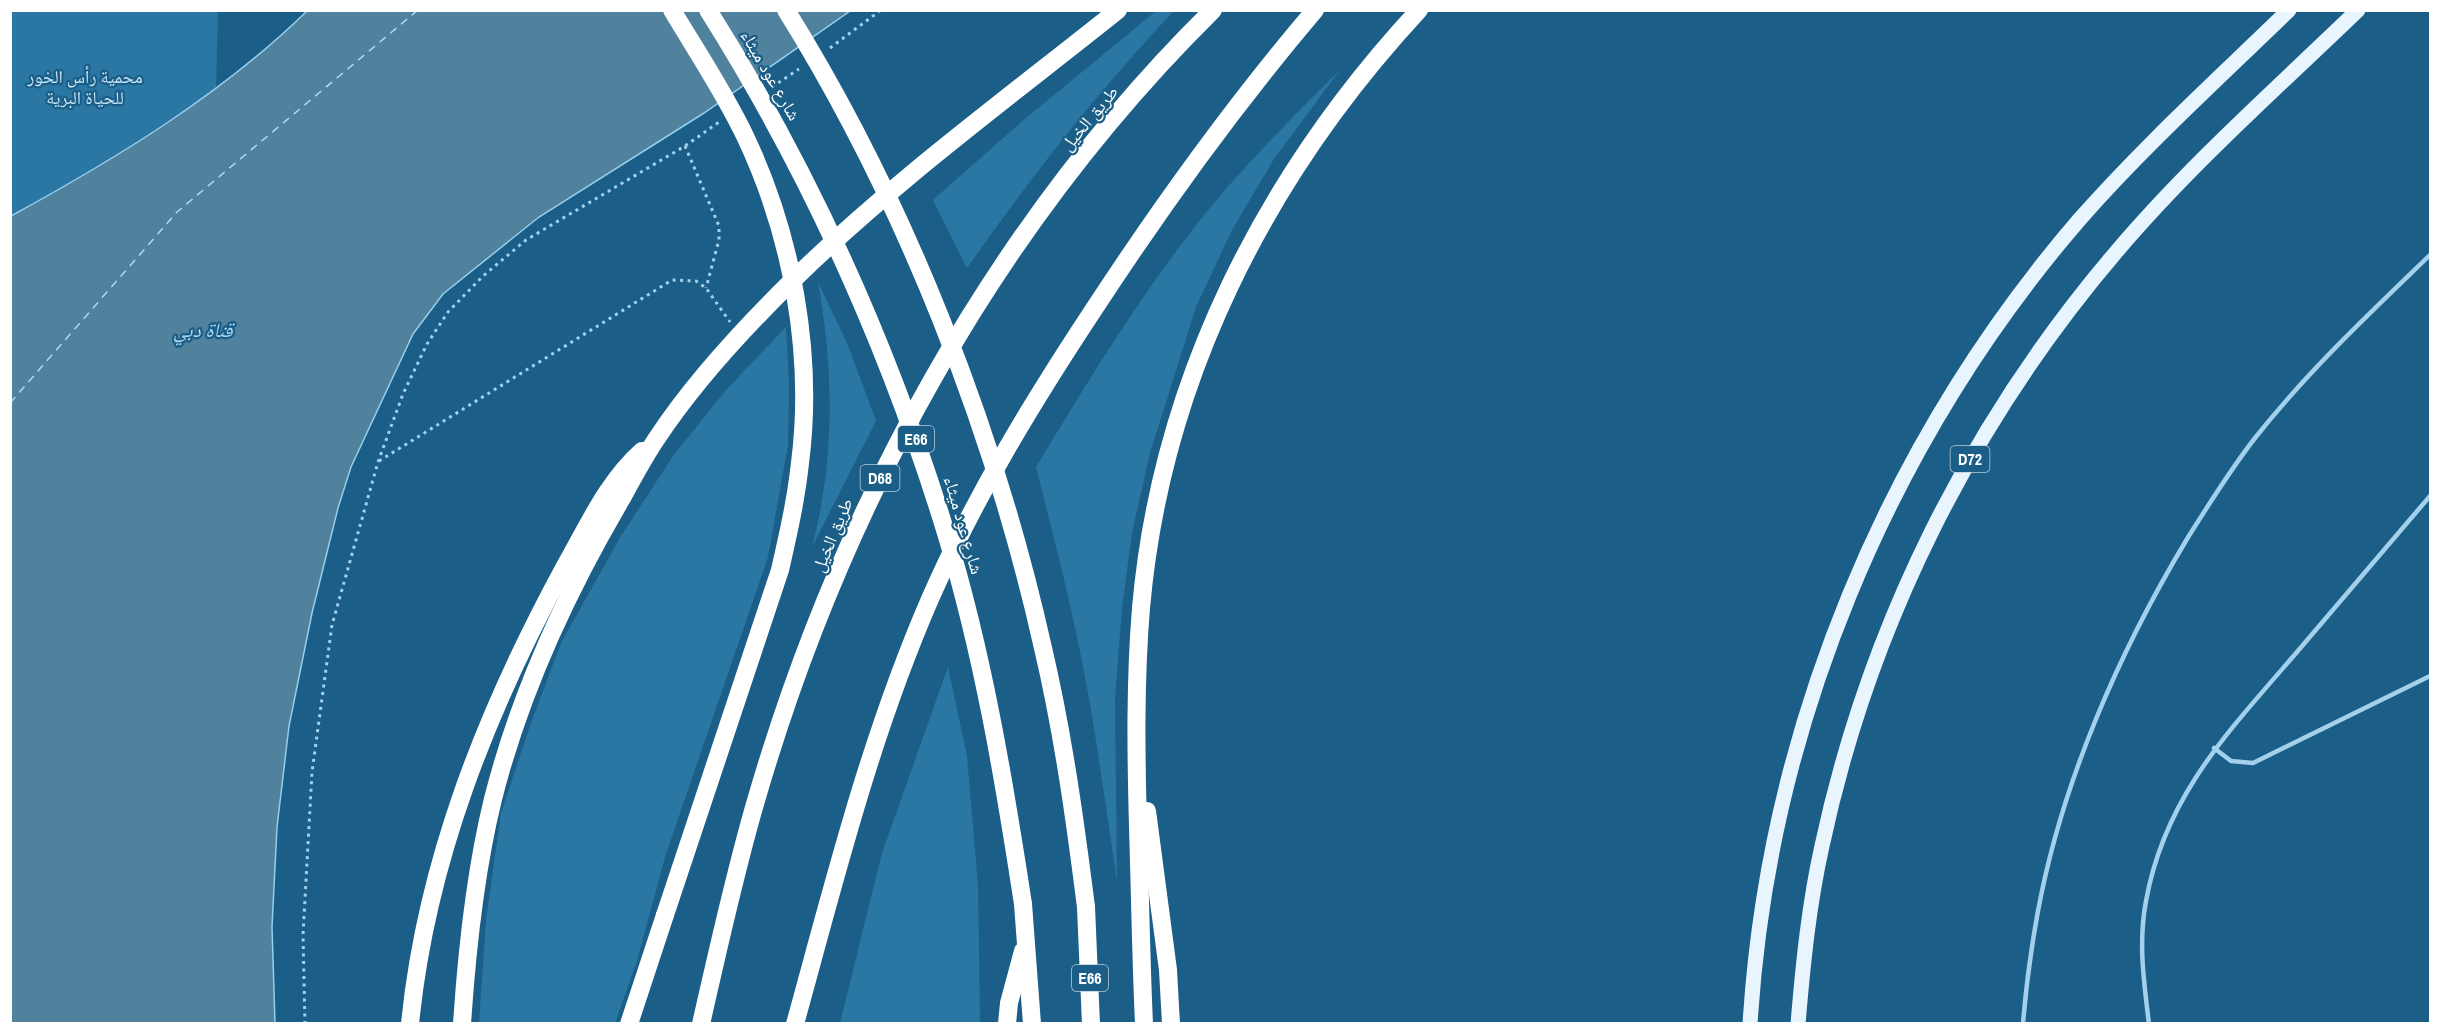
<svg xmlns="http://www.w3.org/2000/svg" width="2441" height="1034" viewBox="0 0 2441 1034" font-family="'Archivo Narrow','Noto Naskh Arabic',sans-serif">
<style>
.green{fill:#2b77a4}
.water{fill:#50819d;stroke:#96cfee;stroke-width:1.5}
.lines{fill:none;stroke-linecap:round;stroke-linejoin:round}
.ferry{stroke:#aedaf3;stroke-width:1.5;stroke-dasharray:8 6;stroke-linecap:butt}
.path{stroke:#a3d1ec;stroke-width:3;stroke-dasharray:3 4.5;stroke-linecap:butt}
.lane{stroke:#a3d1ec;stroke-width:4.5}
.primary{stroke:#e8f5ff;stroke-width:15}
.highway{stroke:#fff;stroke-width:18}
.highway-bridge{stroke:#fff;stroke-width:18}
.labels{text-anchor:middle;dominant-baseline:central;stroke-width:4.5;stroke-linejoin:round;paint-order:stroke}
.shield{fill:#1b5e87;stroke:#bbcfdb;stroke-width:1.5}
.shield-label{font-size:16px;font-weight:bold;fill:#fff}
.street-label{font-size:18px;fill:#fff;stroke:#1b5e87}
.park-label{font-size:18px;fill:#c8e7f9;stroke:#1b5e87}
.water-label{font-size:20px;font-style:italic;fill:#aedaf3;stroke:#1b5e87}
</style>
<rect width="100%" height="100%" fill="#1b5e87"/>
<g class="green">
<path d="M11 11H218L216 90 172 120 11 250Z"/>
<path d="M1156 11H1174C1098 91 1031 177 967 268L933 200 1020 123Z"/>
<path d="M1340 70 1274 159 1232 230 1196 307 1150 453 1132 533 1122 608 1115 698 1117 881C1108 822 1100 763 1090 704 1076 624 1056 545 1036 467 1091 376 1146 285 1214 203 1253 156 1297 113 1340 70Z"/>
<path d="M818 282 847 343 876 421 812 547C835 459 834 371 818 282Z"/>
<path d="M786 327 789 385 788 445 768 557 665 857 637 961 615 1023H479L486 920 501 813 532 720 561 643 621 536 673 456 726 390Z"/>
<path d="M948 667 967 756 978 885 980 1023H840L882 853Z"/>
</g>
<path class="water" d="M307 11H850L704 113 539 217 443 294 413 334 351 467 338 508 312 613 289 726 277 827 272 927 275 1023 11 1024V216C117 158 221 95 307 11Z"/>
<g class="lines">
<path class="ferry" d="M10 403 177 212 418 10"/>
<g class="path">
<path d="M830 48 881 10"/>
<path d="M772 87 799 69"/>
<path d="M685 146 719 226V240L706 288"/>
<path d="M379 461 672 280 696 281 706 288 730 322"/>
<path d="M305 1024 303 935 312 772 332 625 378 462 403 394 427 344 448 312 483 276 526 240 685 146 719 122"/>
</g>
<g class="lane">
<path d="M2214 748 2231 761 2253 763 2430 676"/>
<path d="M2023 1024C2026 986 2031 949 2038 911 2062 782 2119 652 2187 539 2209 504 2230 470 2255 438 2308 371 2369 314 2430 255"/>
<path d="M2149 1024C2144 982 2138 943 2146 901 2165 795 2230 730 2297 652 2341 600 2386 548 2430 496"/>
</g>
<g class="primary">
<path d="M1750 1024C1768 730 1887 443 2079 220 2144 146 2218 79 2289 10"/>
<path d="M1798 1024C1803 964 1809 904 1822 846 1869 626 1971 422 2117 251 2190 165 2276 89 2358 10"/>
</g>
<g class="highway">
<path d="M1147 811 1168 970 1171 1024"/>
<path d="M1023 904 1032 1024"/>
<path d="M1086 907 1091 1024"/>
<path d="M410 1024C426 862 487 710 564 568 587 528 607 482 642 451"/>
<path d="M462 1024C467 948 475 872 493 799 520 692 566 593 622 498 633 478 644 457 657 438 694 382 745 327 793 280 893 182 1008 98 1118 10"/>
<path d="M629 1024 665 915"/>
<path d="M701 1024C718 950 734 876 755 804 840 509 993 227 1213 10"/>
<path d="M795 1024C835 879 870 737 930 599 976 494 1035 398 1098 303 1165 201 1236 103 1315 10"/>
<path d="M1007 1024 1009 1003 1023 951"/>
<path d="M1144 1024C1141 958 1140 892 1138 827 1136 754 1135 681 1141 608 1161 381 1265 176 1419 10"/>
</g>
<g class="highway-bridge">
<path d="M708 10C812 175 889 347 946 533 983 654 1004 780 1023 904"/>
<path d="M786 10C905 201 994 429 1043 648 1063 733 1075 820 1086 907"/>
<path d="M665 915 780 570C788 535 796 500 800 463 814 354 792 235 745 136 724 92 697 52 672 10"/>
</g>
</g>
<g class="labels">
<g class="shield">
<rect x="898" y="426" width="36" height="26" rx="4.5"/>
<rect x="1950.5" y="446" width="39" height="26" rx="4.5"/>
<rect x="860.5" y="465" width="39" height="26" rx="4.5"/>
<rect x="1072" y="965" width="36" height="26" rx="4.5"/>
</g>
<g class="shield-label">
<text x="916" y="439">E66</text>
<text x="1970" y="459">D72</text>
<text x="880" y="478">D68</text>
<text x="1090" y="978">E66</text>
</g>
<g class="street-label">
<text transform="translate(771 75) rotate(60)">شارع عود ميثاء</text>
<text transform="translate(1089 118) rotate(-50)">طريق الخيل</text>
<text transform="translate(964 525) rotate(74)">شارع عود ميثاء</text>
<text transform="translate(832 535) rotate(-67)">طريق الخيل</text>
</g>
<g class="park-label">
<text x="85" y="76">محمية رأس الخور<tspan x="85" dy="21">للحياة البرية</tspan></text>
</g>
<g class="water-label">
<text x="203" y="329">قناة دبي</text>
</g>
</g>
<rect width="2441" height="1034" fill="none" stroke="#ffffff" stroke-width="24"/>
</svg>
